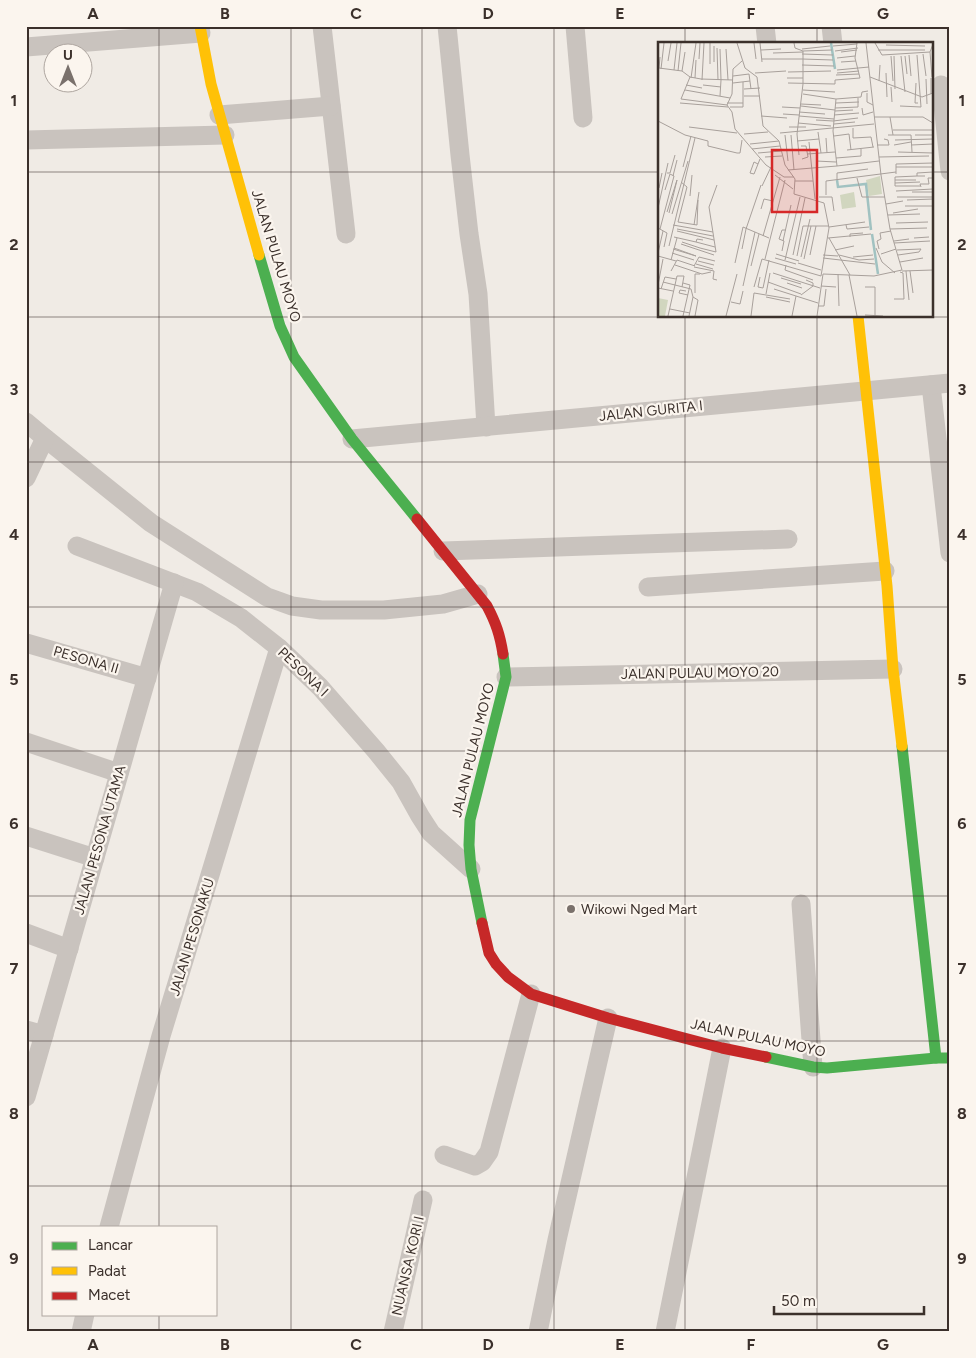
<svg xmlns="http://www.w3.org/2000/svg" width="976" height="1358" viewBox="0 0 976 1358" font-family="Figtree,sans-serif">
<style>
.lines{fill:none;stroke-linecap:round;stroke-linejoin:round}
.street{stroke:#c9c3be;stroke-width:19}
.fast{stroke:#4caf50;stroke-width:11}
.slow{stroke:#ffc107;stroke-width:11}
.jam{stroke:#c62828;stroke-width:11}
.grid{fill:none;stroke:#3b302b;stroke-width:1;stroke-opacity:0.55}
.poi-dot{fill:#7a716c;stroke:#fbf5ee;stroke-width:2}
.labels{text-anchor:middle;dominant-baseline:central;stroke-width:4.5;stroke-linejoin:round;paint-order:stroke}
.street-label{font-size:14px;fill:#3b302b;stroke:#fbf5ee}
.poi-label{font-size:14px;fill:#3b302b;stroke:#fbf5ee;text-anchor:start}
.inset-river{fill:none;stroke:#a1c2c1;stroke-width:2.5}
.inset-road{fill:none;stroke:#a8a09b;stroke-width:1}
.view{fill:#d62828;fill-opacity:0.15;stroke:#d62828;stroke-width:2.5}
.inset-edge{fill:none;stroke:#3b302b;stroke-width:2.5}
.neatline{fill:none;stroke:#3b302b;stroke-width:2}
.grid-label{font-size:16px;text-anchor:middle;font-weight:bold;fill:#3b302b}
</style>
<rect width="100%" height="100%" fill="#f0ebe5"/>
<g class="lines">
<g class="street">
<path d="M322 26 346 234"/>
<path d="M447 26 460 155 469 234 478 294 486 427"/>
<path d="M575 26 583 118"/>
<path d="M765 26 767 44"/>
<path d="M831 26 833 44"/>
<path d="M26 47 201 33"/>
<path d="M941 85 950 171"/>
<path d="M219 115 331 106"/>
<path d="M26 140 225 135"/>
<path d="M931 385 950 553"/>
<path d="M26 422 45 438 151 523 267 597 292 606 321 610H384L443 604 478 594"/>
<path d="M352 439 950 383"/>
<path d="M26 478 45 438"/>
<path d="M77 546 197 592 241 618 279 648 320 687 376 751 401 782 420 816 431 833 471 869"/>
<path d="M443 551 788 539"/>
<path d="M648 587 885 571"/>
<path d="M26 643 147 678"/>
<path d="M506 677 893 669"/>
<path d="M26 742 119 773"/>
<path d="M26 836 95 858"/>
<path d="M801 904 813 1067"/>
<path d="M26 933 69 949"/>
<path d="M26 1030 44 1035"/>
<path d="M26 1097 174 583"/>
<path d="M444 1155 475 1166 482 1162 489 1152 531 994"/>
<path d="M109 1227 161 1036 279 648"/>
<path d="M81 1332 85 1314"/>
<path d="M393 1332 423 1200"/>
<path d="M538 1332 557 1240 608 1018"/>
<path d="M665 1332 722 1048"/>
</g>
<g class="fast">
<path d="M259 255 280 326 294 357 352 439 417 519"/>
<path d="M902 746 936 1058"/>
<path d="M482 923 471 869 469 845 470 820 506 677 503 654"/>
<path d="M766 1057 813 1067 827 1068 936 1058H950"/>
</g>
<g class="slow">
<path d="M200 26 211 84 259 255"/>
<path d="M858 316 887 586 893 669 902 746"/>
</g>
<g class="jam">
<path d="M417 519 487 606C496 623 500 635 503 654"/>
<path d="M482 923 489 953 496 964 508 977 531 994 608 1018 722 1048 766 1057"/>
</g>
</g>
<path class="grid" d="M159 26V1227M291 26V1332M422 26V1332M554 26V1332M685 26V44M817 26V44M26 172H660M932 172H950M685 316V1332M817 316V1332M26 317H950M26 462H950M26 607H950M26 751H950M26 896H950M26 1041H950M26 1186H950M159 1314V1332"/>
<circle class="poi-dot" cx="571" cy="909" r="5"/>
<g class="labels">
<g class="street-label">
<text transform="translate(276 256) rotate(73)">JALAN PULAU MOYO</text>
<text transform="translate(651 411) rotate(-6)">JALAN GURITA I</text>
<text transform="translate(86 660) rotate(16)">PESONA II</text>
<text transform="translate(303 672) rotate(44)">PESONA I</text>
<text transform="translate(700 673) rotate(-1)">JALAN PULAU MOYO 20</text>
<text transform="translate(473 750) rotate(-76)">JALAN PULAU MOYO</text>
<text transform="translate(100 840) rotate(-74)">JALAN PESONA UTAMA</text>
<text transform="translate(192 937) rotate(-73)">JALAN PESONAKU</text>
<text transform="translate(758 1038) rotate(12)">JALAN PULAU MOYO</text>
<text transform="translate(408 1266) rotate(-77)">NUANSA KORI I</text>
</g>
<g class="poi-label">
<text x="581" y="909">Wikowi Nged Mart</text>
</g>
</g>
<g transform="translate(658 42)">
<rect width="275" height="275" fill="#f0ebe5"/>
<path d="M222 134 224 152 211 154 208 138ZM196 150 198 165 184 167 182 153ZM0 256 10 258 7 274H0Z" fill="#d1d6bf"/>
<path class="inset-river" d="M173 1 177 27M179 138 180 145 208 142 213 188M214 192 220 232"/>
<path class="inset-road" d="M79 1 87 26 99 35 105 84 121 99 127 123 137 137 136 152 166 161 171 186 163 234M96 1 98 17M102 1 104 20M136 1 137 6 145 9V42L139 92 141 113M217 1 224 13 272 10M228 3 267 4M56 4V20M175 4 199 2M59 6 60 38M62 7 63 38M68 7 70 38M144 7 172 4M103 8 123 7M220 8H267M145 9 174 8M177 9 200 6M183 10 199 8M115 11 145 10M144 12 175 13M265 12 268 34M251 13 253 34M259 13 263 65M233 14 235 39M236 14 237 47M243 14 247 50M247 14 249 32M2 15 1 26 24 29 32 35 43 37 75 38M179 16 197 14M41 17 42 1M104 17H144M144 17 175 18M10 19 13 1M84 19 75 27 74 52 69 63 74 70 77 87 108 123 126 135H136M183 20 198 19M52 22V1M144 23 176 24M3 27 6 1M16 28 19 1M179 28 211 25M20 29 23 1M24 29 27 10M130 30 173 29M97 31 128 29M179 31 201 29M228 31 229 55M91 32 93 47M178 33 201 32M75 34 91 32M32 35 23 57 69 63M212 35 264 55 275 51M274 35 272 10 275 2M33 36 38 1M37 36 38 18M129 36H145M273 36V52M268 37 269 62M44 38 46 1M221 39 222 23M75 41 92 39M130 41 177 42V38L202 36 197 16 199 1M258 41 257 61H260M28 43 44 46M45 43 63 45M233 45 234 60M86 47 102 46M27 48 72 56M145 48 177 50M209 51V60L215 63M145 52 178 57M62 54 63 38M86 54H102M178 57 203 55 204 50 210 49M22 61 70 65M69 61H85M178 61 201 60M143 62 163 63M143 64 177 68M242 64 263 65M72 65H85V40M124 65 142 66M177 66 200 65V56M204 66 205 73 215 70M177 69 195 68M141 70 167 72M125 72 141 73M176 73 201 71M103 74 129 76M141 74 176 77M216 75H265L275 81M232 75 235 93M158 78 175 79M0 79 27 93 50 99V104L79 111H82L84 98M175 79 200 76M140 81 173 84M176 82 197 80M31 85 79 91M131 85H148M195 86V96L213 95 215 105M235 88H275M160 90 163 111M122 91 216 82M86 92 110 90M127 93 130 119M133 93 136 128M230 93H253L254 110M257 93H275M176 94 191 92 193 108M168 96 169 111M237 98 275 97M139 99 161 97M151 100 157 157M92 102 121 99M219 103H231L230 98 226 97M236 103 253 100M253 103 275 102M143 104H148L150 115 144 117M94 107 122 104M189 108 216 105M240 110 275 111M100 111 123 109M149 112 177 110M107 115 124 114M221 115 271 114M178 116 203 114V107M158 119 178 120M100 122 96 120 92 131 96 132 102 117M179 124 221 119M25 125 33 94M238 125H275M130 128 179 124 175 89 178 57M9 131H12L17 113M238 132V122L275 121M117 133 135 147M15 134 19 118M259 134 237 135V144H262M267 134H259V131L275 130M199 136 204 155H227M179 138V131L210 127M237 138H258M137 139H155M23 140 29 145 20 180 39 183 40 158M237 141 262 140M104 144 113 125M263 145 262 142H271L270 136H275M1 146 4 131M7 148 12 132M238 149 275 147M254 150H275M168 153V139L238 130M32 154 34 133M161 155H174L176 169M239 155H275M249 158 275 157M228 162 245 159M247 164H275M0 166 10 121M103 167 106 157 115 159M9 170 19 138 11 171M235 171 260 167M14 172 30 119M230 173 262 172M238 181 270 180M15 183 55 190M36 183 41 150M188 183 189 187 211 185M171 185 207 180M0 186 9 191 6 205M2 187 16 134 12 132M19 187 55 194M88 187 103 143M232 187 269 186M19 189 56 198M105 194 122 135M16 195 38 200M192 195V192L205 191M170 196 213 192M171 196 192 233M256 196 271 195M45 198 39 197 38 200 57 205M125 199 133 163M236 199 251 197M24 200 42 206M236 201 272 199M23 202 56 213M11 204 37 96M42 206 58 210 51 165 59 143M218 206 224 220 237 231M15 207 38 214 16 206M84 207 88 187M221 207 219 199 223 197 222 191 233 189M177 208 196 204M239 208 263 207 261 210 240 213M124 209 126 199 121 197 124 188H128M0 211 5 189M14 211 36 218M118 212 141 219M223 212 238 207M135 213 147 156M152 213 158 184M165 213 180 214M181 213 201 218 216 217M0 214 18 219M139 214 145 184H171M143 215 152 177M195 215 215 213M117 216 138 222M165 216 217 222M107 217 127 138M146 217 153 184M13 218 19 196M127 218 142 155M40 219 56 223M242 220 265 216M77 221 85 185 111 196M140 221 163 228M38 222 55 227M17 223 44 232 53 230M128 223 127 228 155 238M36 224 41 215 57 219M93 224 101 192M36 225 56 229 55 237 59 238M13 229 19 218 37 224M244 229 275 228M248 229 251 258M252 229 255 251M115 231 162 246M180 232 181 264M191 233 199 274M102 235 100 245 105 246 111 218M123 236 143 242M5 240 33 247 35 255 31 274M110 240 143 252M129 241 144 246M0 243 5 217M85 244 97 190M163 244 178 245M96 245 104 217 163 234M207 245H217V274M0 246 15 249M3 247 7 235 18 237M116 247 160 261M28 249 22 248 21 251 30 253M37 251V232H42M108 252 112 231M143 253 155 244V241L148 238M35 255 40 258 37 274M108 255 132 260M236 257H246L245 231 242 230M73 260 82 262 85 249M160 264H166L168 247M12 267 32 271M207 273 225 274M10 274 19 234H26L24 245M25 274 32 243 25 241M68 274 79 232M93 274 96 251 132 257M134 274 138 254M159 274 165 232 216 234 244 228 232 187 223 133 208 1"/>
<path class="view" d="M114 108H159V170H114Z"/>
<rect width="275" height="275" class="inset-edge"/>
</g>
<rect width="976" height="1358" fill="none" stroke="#fbf5ee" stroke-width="55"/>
<rect x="42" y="1226" width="175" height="90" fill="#fbf5ee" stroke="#aea6a0"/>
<rect x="52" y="1242" width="25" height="8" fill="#4caf50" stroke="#aea6a0"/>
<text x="88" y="1250" font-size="15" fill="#3b302b">Lancar</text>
<rect x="52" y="1267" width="25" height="8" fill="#ffc107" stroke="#aea6a0"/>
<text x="88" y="1276" font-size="15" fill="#3b302b">Padat</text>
<rect x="52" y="1292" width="25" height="8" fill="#c62828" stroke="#aea6a0"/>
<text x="88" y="1300" font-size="15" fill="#3b302b">Macet</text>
<g transform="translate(68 68)"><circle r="24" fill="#fbf5ee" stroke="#aea6a0"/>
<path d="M0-4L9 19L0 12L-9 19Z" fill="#7a716c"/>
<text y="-8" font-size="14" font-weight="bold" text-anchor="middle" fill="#3b302b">U</text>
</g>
<path d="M774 1306v8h150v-8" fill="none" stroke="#3b302b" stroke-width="2.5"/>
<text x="781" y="1306" font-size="15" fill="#3b302b" stroke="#fbf5ee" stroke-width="4" paint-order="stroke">50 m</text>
<rect x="28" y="28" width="920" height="1302" class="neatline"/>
<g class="grid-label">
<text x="93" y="19">A</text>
<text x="225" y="19">B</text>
<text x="356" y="19">C</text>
<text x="488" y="19">D</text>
<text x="620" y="19">E</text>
<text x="751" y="19">F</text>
<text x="883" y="19">G</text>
<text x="14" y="106">1</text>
<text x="962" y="106">1</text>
<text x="14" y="250">2</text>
<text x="962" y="250">2</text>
<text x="14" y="395">3</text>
<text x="962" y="395">3</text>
<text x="14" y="540">4</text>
<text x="962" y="540">4</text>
<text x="14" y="685">5</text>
<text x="962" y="685">5</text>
<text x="14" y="829">6</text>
<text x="962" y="829">6</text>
<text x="14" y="974">7</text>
<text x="962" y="974">7</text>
<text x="14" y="1119">8</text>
<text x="962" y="1119">8</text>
<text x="14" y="1264">9</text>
<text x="962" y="1264">9</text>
<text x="93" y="1350">A</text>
<text x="225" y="1350">B</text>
<text x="356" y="1350">C</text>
<text x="488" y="1350">D</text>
<text x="620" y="1350">E</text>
<text x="751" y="1350">F</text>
<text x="883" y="1350">G</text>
</g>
</svg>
